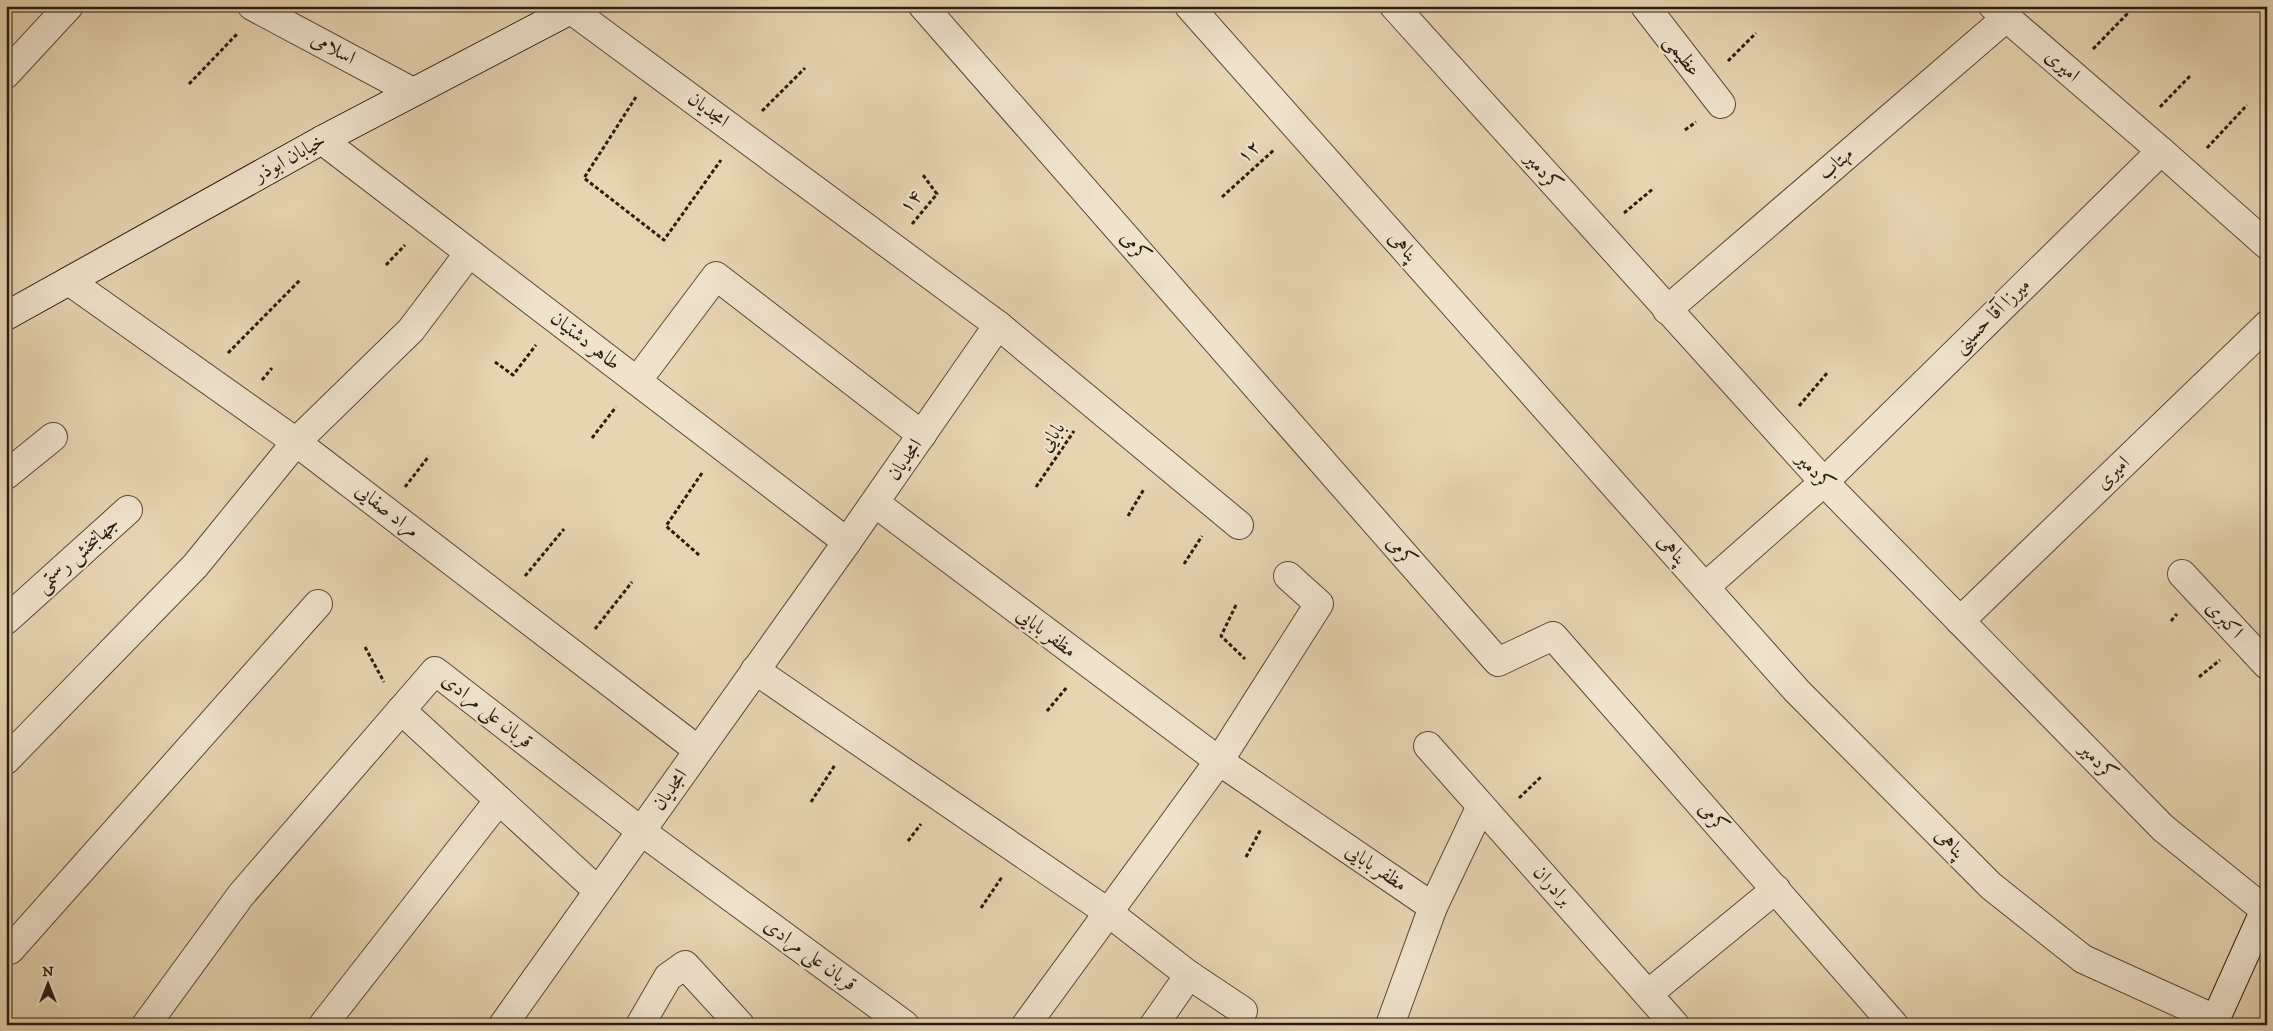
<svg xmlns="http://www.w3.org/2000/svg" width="2273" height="1031" viewBox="0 0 2273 1031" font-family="'IM FELL DW Pica',Amiri,serif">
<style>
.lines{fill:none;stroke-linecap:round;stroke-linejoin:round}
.street-casing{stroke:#584a39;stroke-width:30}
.secondary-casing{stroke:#281c11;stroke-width:30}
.path{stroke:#281c11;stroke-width:3;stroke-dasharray:4 2.5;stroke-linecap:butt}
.street{stroke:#efe3cc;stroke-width:28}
.secondary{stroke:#efe3cc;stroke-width:28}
.labels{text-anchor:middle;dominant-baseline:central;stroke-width:4.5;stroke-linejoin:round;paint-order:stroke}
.street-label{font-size:20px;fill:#281c11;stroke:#efe3cc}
</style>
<rect width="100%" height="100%" fill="#e7d4b1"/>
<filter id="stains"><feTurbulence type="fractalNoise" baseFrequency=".004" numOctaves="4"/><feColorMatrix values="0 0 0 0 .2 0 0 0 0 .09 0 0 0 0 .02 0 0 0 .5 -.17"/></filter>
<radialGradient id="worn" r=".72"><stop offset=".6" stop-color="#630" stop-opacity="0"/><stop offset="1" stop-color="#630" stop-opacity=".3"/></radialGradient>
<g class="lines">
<defs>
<g id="street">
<path d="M252 6 413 92"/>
<path d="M923 6 1498 662 1553 636 1894 1025"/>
<path d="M1189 6 1797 691 1991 886 2083 959 2215 1019"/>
<path d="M1394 6 1824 482 2163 828 2265 910"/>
<path d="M1645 6 1721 104"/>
<path d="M1993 6 2161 151 2267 245"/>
<path d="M6 74 69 6"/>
<path d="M322 140 847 542"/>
<path d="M69 281 296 442 698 750"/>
<path d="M1667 310 2006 18"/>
<path d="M998 325 1239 525"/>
<path d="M637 381 716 276 922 435"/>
<path d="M6 475 53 437"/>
<path d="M875 503 1219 761 1433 907"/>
<path d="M2182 574 2267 665"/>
<path d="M1705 587 1824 482 2161 151"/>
<path d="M6 620 128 510"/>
<path d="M1960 621 2267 325"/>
<path d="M755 670 1109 913 1189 975 1243 1011"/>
<path d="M401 710 598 891"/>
<path d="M1428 746 1675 1025"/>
<path d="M6 760 195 566 296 442 411 330 469 253"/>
<path d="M6 948 10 950 318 604"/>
<path d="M1648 994 1776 889"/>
<path d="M146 1025 241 895 435 671 641 831 905 1025"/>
<path d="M323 1025 499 800"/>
<path d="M503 1025 847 542 998 325 566 6"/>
<path d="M640 1025 668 977 685 965 740 1025"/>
<path d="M1026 1025 1219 761 1319 604 1288 576"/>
<path d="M1154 1025 1189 975"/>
<path d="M1390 1025 1433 907 1481 806"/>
</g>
<g id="secondary">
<path d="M6 316 322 140 578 6"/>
<path d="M2213 1025 2267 905"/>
</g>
</defs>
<use href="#street" class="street-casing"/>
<use href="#secondary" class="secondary-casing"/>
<g class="path">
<path d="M2093 49 2131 10"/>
<path d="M1728 61 1756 33"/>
<path d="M189 84 237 34"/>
<path d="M636 97 584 178 664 240 721 160"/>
<path d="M2160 107 2190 76"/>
<path d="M762 111 805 68"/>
<path d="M1685 130 1696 122"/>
<path d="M2207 148 2247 105"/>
<path d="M1222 197 1275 149"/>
<path d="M1624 213 1654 188"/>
<path d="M912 224 937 194 923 175"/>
<path d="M386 265 405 245"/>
<path d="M228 353 301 279"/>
<path d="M495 362 513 375 536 345"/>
<path d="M262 380 272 368"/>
<path d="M1799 406 1828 372"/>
<path d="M592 438 616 407"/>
<path d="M405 487 429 456"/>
<path d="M1036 487 1074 431"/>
<path d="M1128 516 1144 489"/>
<path d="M699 555 666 526 702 473"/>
<path d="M1184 564 1202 536"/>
<path d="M525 576 564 529"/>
<path d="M1236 605 1221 636 1245 659"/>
<path d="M2171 621 2177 614"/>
<path d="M595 629 632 582"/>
<path d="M365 647 384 682"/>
<path d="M2199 677 2220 660"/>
<path d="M1047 711 1067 687"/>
<path d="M1519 798 1542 776"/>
<path d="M811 802 835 765"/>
<path d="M908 841 921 824"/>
<path d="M1246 857 1261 829"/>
<path d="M981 908 1002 877"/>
</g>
<use href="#street" class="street"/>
<use href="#secondary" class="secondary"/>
</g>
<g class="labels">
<g class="street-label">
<text transform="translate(333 49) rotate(28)">اسلامی</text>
<text transform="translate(1682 56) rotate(53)">عظیمی</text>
<text transform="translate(2062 66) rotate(41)">امیری</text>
<text transform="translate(708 110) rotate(37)">امجدیان</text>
<text transform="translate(1249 152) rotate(-42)">۱۲</text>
<text transform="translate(290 158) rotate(-29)">خیابان ابوذر</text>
<text transform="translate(1836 164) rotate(-41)">مهتاب</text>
<text transform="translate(1543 172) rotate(48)">کردمیر</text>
<text transform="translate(911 202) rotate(-50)">۱۴</text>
<text transform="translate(1135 247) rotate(49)">کرمی</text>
<text transform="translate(1403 247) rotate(48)">پناهی</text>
<text transform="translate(1992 316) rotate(-44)">میرزا آقا حسینی</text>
<text transform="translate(585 341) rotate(38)">طاهر دشتیان</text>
<text transform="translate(1052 437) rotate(-56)">بابایی</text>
<text transform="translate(905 460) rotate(-55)">امجدیان</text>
<text transform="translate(1815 472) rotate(46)">کردمیر</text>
<text transform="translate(2113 473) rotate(-44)">امیری</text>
<text transform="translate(387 511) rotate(38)">مراد صفایی</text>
<text transform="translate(1672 550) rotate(48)">پناهی</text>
<text transform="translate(1401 552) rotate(49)">کرمی</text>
<text transform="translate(78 555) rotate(-42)">جهانبخش رستمی</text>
<text transform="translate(2224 620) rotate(47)">اکبری</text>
<text transform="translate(1046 633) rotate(37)">مظفر بابایی</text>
<text transform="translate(487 711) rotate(38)">قربان علی مرادی</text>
<text transform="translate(2098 762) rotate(46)">کردمیر</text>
<text transform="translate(670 790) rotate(-55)">امجدیان</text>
<text transform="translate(1713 818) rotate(49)">کرمی</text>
<text transform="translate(1950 844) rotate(45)">پناهی</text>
<text transform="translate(1376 868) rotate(34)">مظفر بابایی</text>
<text transform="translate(1552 886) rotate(48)">برادران</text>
<text transform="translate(810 955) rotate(36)">قربان علی مرادی</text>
</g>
</g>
<rect width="2273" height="1031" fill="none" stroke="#e7d4b1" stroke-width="25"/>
<rect x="8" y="8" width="2258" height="1016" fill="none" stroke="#281c11" stroke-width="2.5"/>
<rect x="12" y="12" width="2248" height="1006" fill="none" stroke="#281c11"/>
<g transform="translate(48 984)" stroke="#efe3cc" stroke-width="4" paint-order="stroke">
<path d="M0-4L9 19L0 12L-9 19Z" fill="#281c11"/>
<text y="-8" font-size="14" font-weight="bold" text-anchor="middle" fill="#281c11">N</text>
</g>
<rect width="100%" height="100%" filter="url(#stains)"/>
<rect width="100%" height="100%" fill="url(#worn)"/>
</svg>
